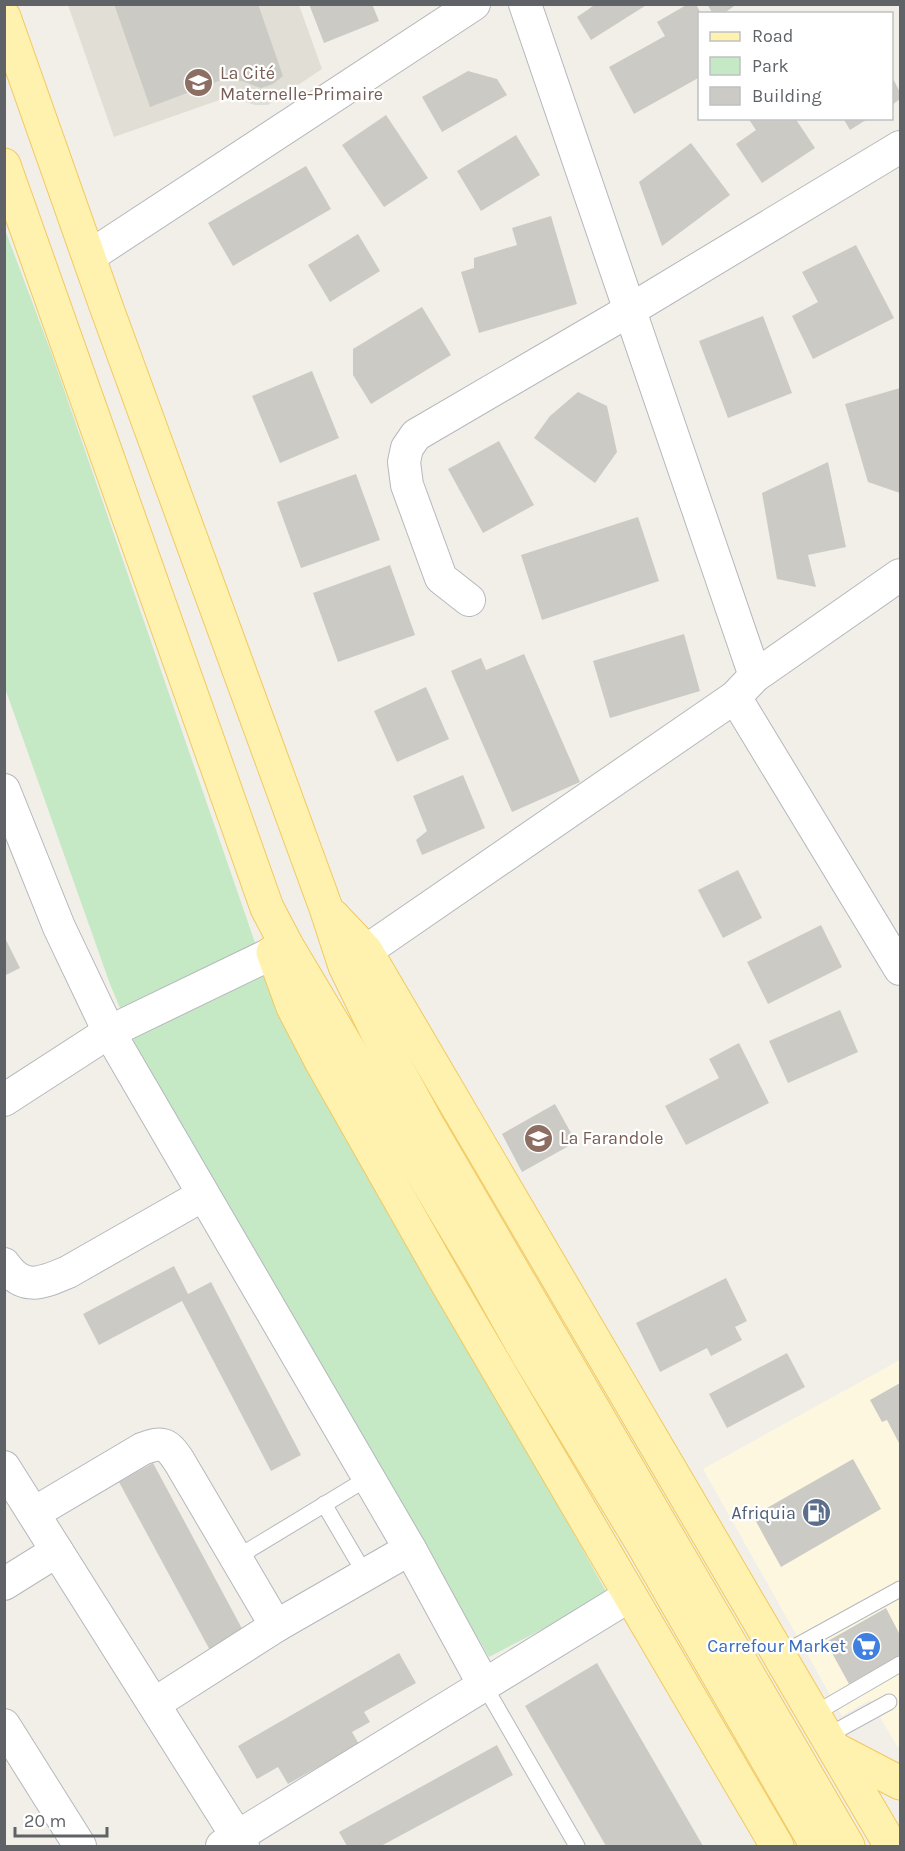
<svg xmlns="http://www.w3.org/2000/svg" width="905" height="1851" viewBox="0 0 905 1851" font-family="Karla,sans-serif">
<style>
.commercial{fill:#fef7e0}
.education{fill:#e1ded6}
.green{fill:#c5e8c5}
.building{fill:#cccac5}
.lines{fill:none;stroke-linecap:round;stroke-linejoin:round}
.lane-casing{stroke:#b5b8bc;stroke-width:17}
.street-casing{stroke:#b5b8bc;stroke-width:34}
.primary-casing{stroke:#f2c960;stroke-width:35}
.lane{stroke:#fff;stroke-width:15}
.street{stroke:#fff;stroke-width:32}
.primary{stroke:#fff2af;stroke-width:33}
.labels{text-anchor:middle;dominant-baseline:central;stroke-width:4.5;stroke-linejoin:round;paint-order:stroke}
.education-label{font-size:18px;fill:#785e54;stroke:#fff;text-anchor:start}
.service-label{font-size:18px;fill:#4e5e75;stroke:#fff;text-anchor:end}
.shop-label{font-size:18px;fill:#366cbe;stroke:#fff;text-anchor:end}
</style>
<rect width="100%" height="100%" fill="#f1efe8"/>
<path class="commercial" d="M900 1360V1747L897 1746 870 1700 842 1716 703 1469Z"/>
<path class="education" d="M68 5H299L322 69 268 105H255L228 97 114 137Z"/>
<path class="green" d="M4 227 51 352 271 989 608 1595 489 1657 146 1070 110 984 5 688Z"/>
<g class="building">
<path d="M114 4H258L283 76 273 84 261 88 242 81 224 79 150 107Z"/>
<path d="M309 4H372L379 21 324 43Z"/>
<path d="M596 4H648L591 40 577 17Z"/>
<path d="M688 4H696L701 14H700V77L634 114 609 67 665 36 657 22Z"/>
<path d="M707 4H737L723 14H713Z"/>
<path d="M468 71 497 79 507 95 442 132 422 97Z"/>
<path d="M892 77 900 92V99L892 105Z"/>
<path d="M386 115 428 178 384 207 342 145Z"/>
<path d="M748 118H795L815 148 762 183 736 144 756 130Z"/>
<path d="M843 118H869L850 130Z"/>
<path d="M516 135 540 175 481 211 457 171Z"/>
<path d="M691 143 730 195 662 246 639 182Z"/>
<path d="M306 166 331 209 233 266 208 223Z"/>
<path d="M551 216 577 304 479 333 461 272 474 268V258L517 245 512 228Z"/>
<path d="M358 234 380 271 330 302 308 265Z"/>
<path d="M856 245 894 318 813 359 792 316 818 302 802 272Z"/>
<path d="M422 307 451 355 371 404 353 375V349Z"/>
<path d="M763 316 792 393 728 418 699 341Z"/>
<path d="M312 371 339 438 280 463 252 396Z"/>
<path d="M900 388V493L868 482 845 404Z"/>
<path d="M578 392 607 406 617 452 595 483 534 438 550 416Z"/>
<path d="M499 441 534 505 483 533 448 469Z"/>
<path d="M828 462 846 547 808 555 816 587 777 579 762 493Z"/>
<path d="M356 474 380 540 301 568 277 502Z"/>
<path d="M638 517 659 581 542 620 521 555Z"/>
<path d="M390 565 415 635 338 662 313 593Z"/>
<path d="M684 634 700 691 610 718 593 661Z"/>
<path d="M524 654 580 782 512 812 451 671 481 658 486 670Z"/>
<path d="M426 687 449 739 397 762 374 711Z"/>
<path d="M463 775 485 828 422 855 416 840 427 831 413 796Z"/>
<path d="M738 870 762 918 723 938 698 890Z"/>
<path d="M821 925 842 967 768 1004 747 962Z"/>
<path d="M4 936 20 968 4 976Z"/>
<path d="M840 1010 858 1052 788 1083 769 1041Z"/>
<path d="M739 1043 769 1103 686 1145 665 1106 719 1078 709 1059Z"/>
<path d="M555 1104 576 1142 522 1172 502 1134Z"/>
<path d="M174 1266 188 1294 211 1282 301 1455 271 1471 182 1301 99 1345 83 1314Z"/>
<path d="M726 1278 747 1321 735 1327 742 1340 711 1356 707 1348 660 1372 636 1323Z"/>
<path d="M787 1353 805 1387 727 1428 709 1394Z"/>
<path d="M900 1383V1445L887 1420 882 1422 870 1400Z"/>
<path d="M853 1459 881 1509 781 1567 753 1516Z"/>
<path d="M153 1463 246 1636 212 1654 119 1482Z"/>
<path d="M886 1608 900 1635V1655L849 1684 826 1642Z"/>
<path d="M399 1653 416 1683 364 1712 370 1722 352 1732 359 1744 288 1784 278 1767 257 1779 238 1746Z"/>
<path d="M597 1663 703 1846H606L525 1706Z"/>
<path d="M497 1745 513 1775 381 1846H347L339 1832Z"/>
</g>
<g class="lines">
<defs>
<g id="lane">
<path d="M324 1504 365 1574"/>
<path d="M236 1558 368 1478"/>
<path d="M780 1655 900 1589"/>
<path d="M484 1685 577 1846"/>
<path d="M814 1714 900 1664"/>
<path d="M827 1736 889 1702"/>
</g>
<g id="street">
<path d="M525 4 755 676"/>
<path d="M90 256 474 4"/>
<path d="M469 600 441 578 407 485 404 462 407 448 416 435 630 310 900 147"/>
<path d="M735 697 900 969"/>
<path d="M4 790 59 927 109 1032 410 1549 484 1685"/>
<path d="M366 951 735 697 755 676 900 575"/>
<path d="M4 1100 109 1032 287 946"/>
<path d="M4 1264C23 1292 42 1283 68 1272L203 1195"/>
<path d="M4 1467 243 1846"/>
<path d="M34 1513 142 1449C163 1441 167 1443 179 1461L276 1626"/>
<path d="M4 1584 57 1551"/>
<path d="M154 1704 276 1626 410 1549"/>
<path d="M4 1725 80 1846"/>
<path d="M222 1846 629 1596"/>
</g>
<g id="primary">
<path d="M4 17 106 306 326 908 345 966 377 1032 426 1122 848 1846"/>
<path d="M4 165 267 908 287 946 479 1268 528 1355 642 1543 817 1846"/>
<path d="M333 916 366 951 891 1846"/>
<path d="M273 952 293 1007 321 1061 443 1276 777 1846"/>
<path d="M835 1749 900 1783"/>
</g>
</defs>
<use href="#lane" class="lane-casing"/>
<use href="#street" class="street-casing"/>
<use href="#primary" class="primary-casing"/>
<use href="#lane" class="lane"/>
<use href="#street" class="street"/>
<use href="#primary" class="primary"/>
</g>
<defs>
<symbol id="school-disc" viewBox="-11 -11 22 22"><circle r="9.5" fill="#8d6e63" stroke="#fff"/><path d="M0-5L7-2L0 1L-7-2ZM-4 1L0 2.5L4 1V4Q0 6-4 4Z" fill="#fff"/></symbol>
<symbol id="fuel-disc" viewBox="-11 -11 22 22"><circle r="9.5" fill="#5c6f8a" stroke="#fff"/><path d="M-5.5-6h7V0h2V4h1.3V-2.5L3-4.5l.8-.8L6-3V5H2.5V1h-1V6h-7ZM-4.2-4.7v3.2H.2V-4.7Z" fill="#fff"/></symbol>
<symbol id="supermarket-disc" viewBox="-11 -11 22 22"><circle r="9.5" fill="#3f7fe0" stroke="#fff"/><path d="M-6-5.5h2.5l.6 2H6L4.5 2H-2.5L-4.4-4H-6ZM-1.5 3.2a1.3 1.3 0 1 0 .1 0ZM3 3.2a1.3 1.3 0 1 0 .1 0Z" fill="#fff"/></symbol>
</defs>
<g fill-rule="evenodd">
<use href="#school-disc" x="182" y="66" width="33" height="33"/>
<use href="#school-disc" x="522" y="1122" width="33" height="33"/>
<use href="#fuel-disc" x="800" y="1496" width="33" height="33"/>
<use href="#supermarket-disc" x="850" y="1630" width="33" height="33"/>
</g>
<g class="labels">
<g class="education-label">
<text x="220" y="73">La Cité<tspan x="220" dy="21">Maternelle-Primaire</tspan></text>
<text x="560" y="1138">La Farandole</text>
</g>
<g class="service-label">
<text x="796" y="1513">Afriquia</text>
</g>
<g class="shop-label">
<text x="846" y="1646">Carrefour Market</text>
</g>
</g>
<rect width="905" height="1851" fill="none" stroke="#5f6368" stroke-width="12"/>
<rect x="698" y="12" width="195" height="108" fill="#ffffff" stroke="#bfc1c3" stroke-width="1.5"/>
<rect x="710" y="32" width="30" height="9" fill="#fff2af" stroke="#bfc1c3" stroke-width="1.5"/>
<text x="752" y="42" font-size="18" fill="#5f6368">Road</text>
<rect x="710" y="57" width="30" height="18" fill="#c5e8c5" stroke="#bfc1c3" stroke-width="1.5"/>
<text x="752" y="72" font-size="18" fill="#5f6368">Park</text>
<rect x="710" y="87" width="30" height="18" fill="#cccac5" stroke="#bfc1c3" stroke-width="1.5"/>
<text x="752" y="102" font-size="18" fill="#5f6368">Building</text>
<path d="M15 1827v9h92v-9" fill="none" stroke="#5f6368" stroke-width="3"/>
<text x="24" y="1827" font-size="18" fill="#5f6368" stroke="#ffffff" stroke-width="4.5" paint-order="stroke">20 m</text>
</svg>
